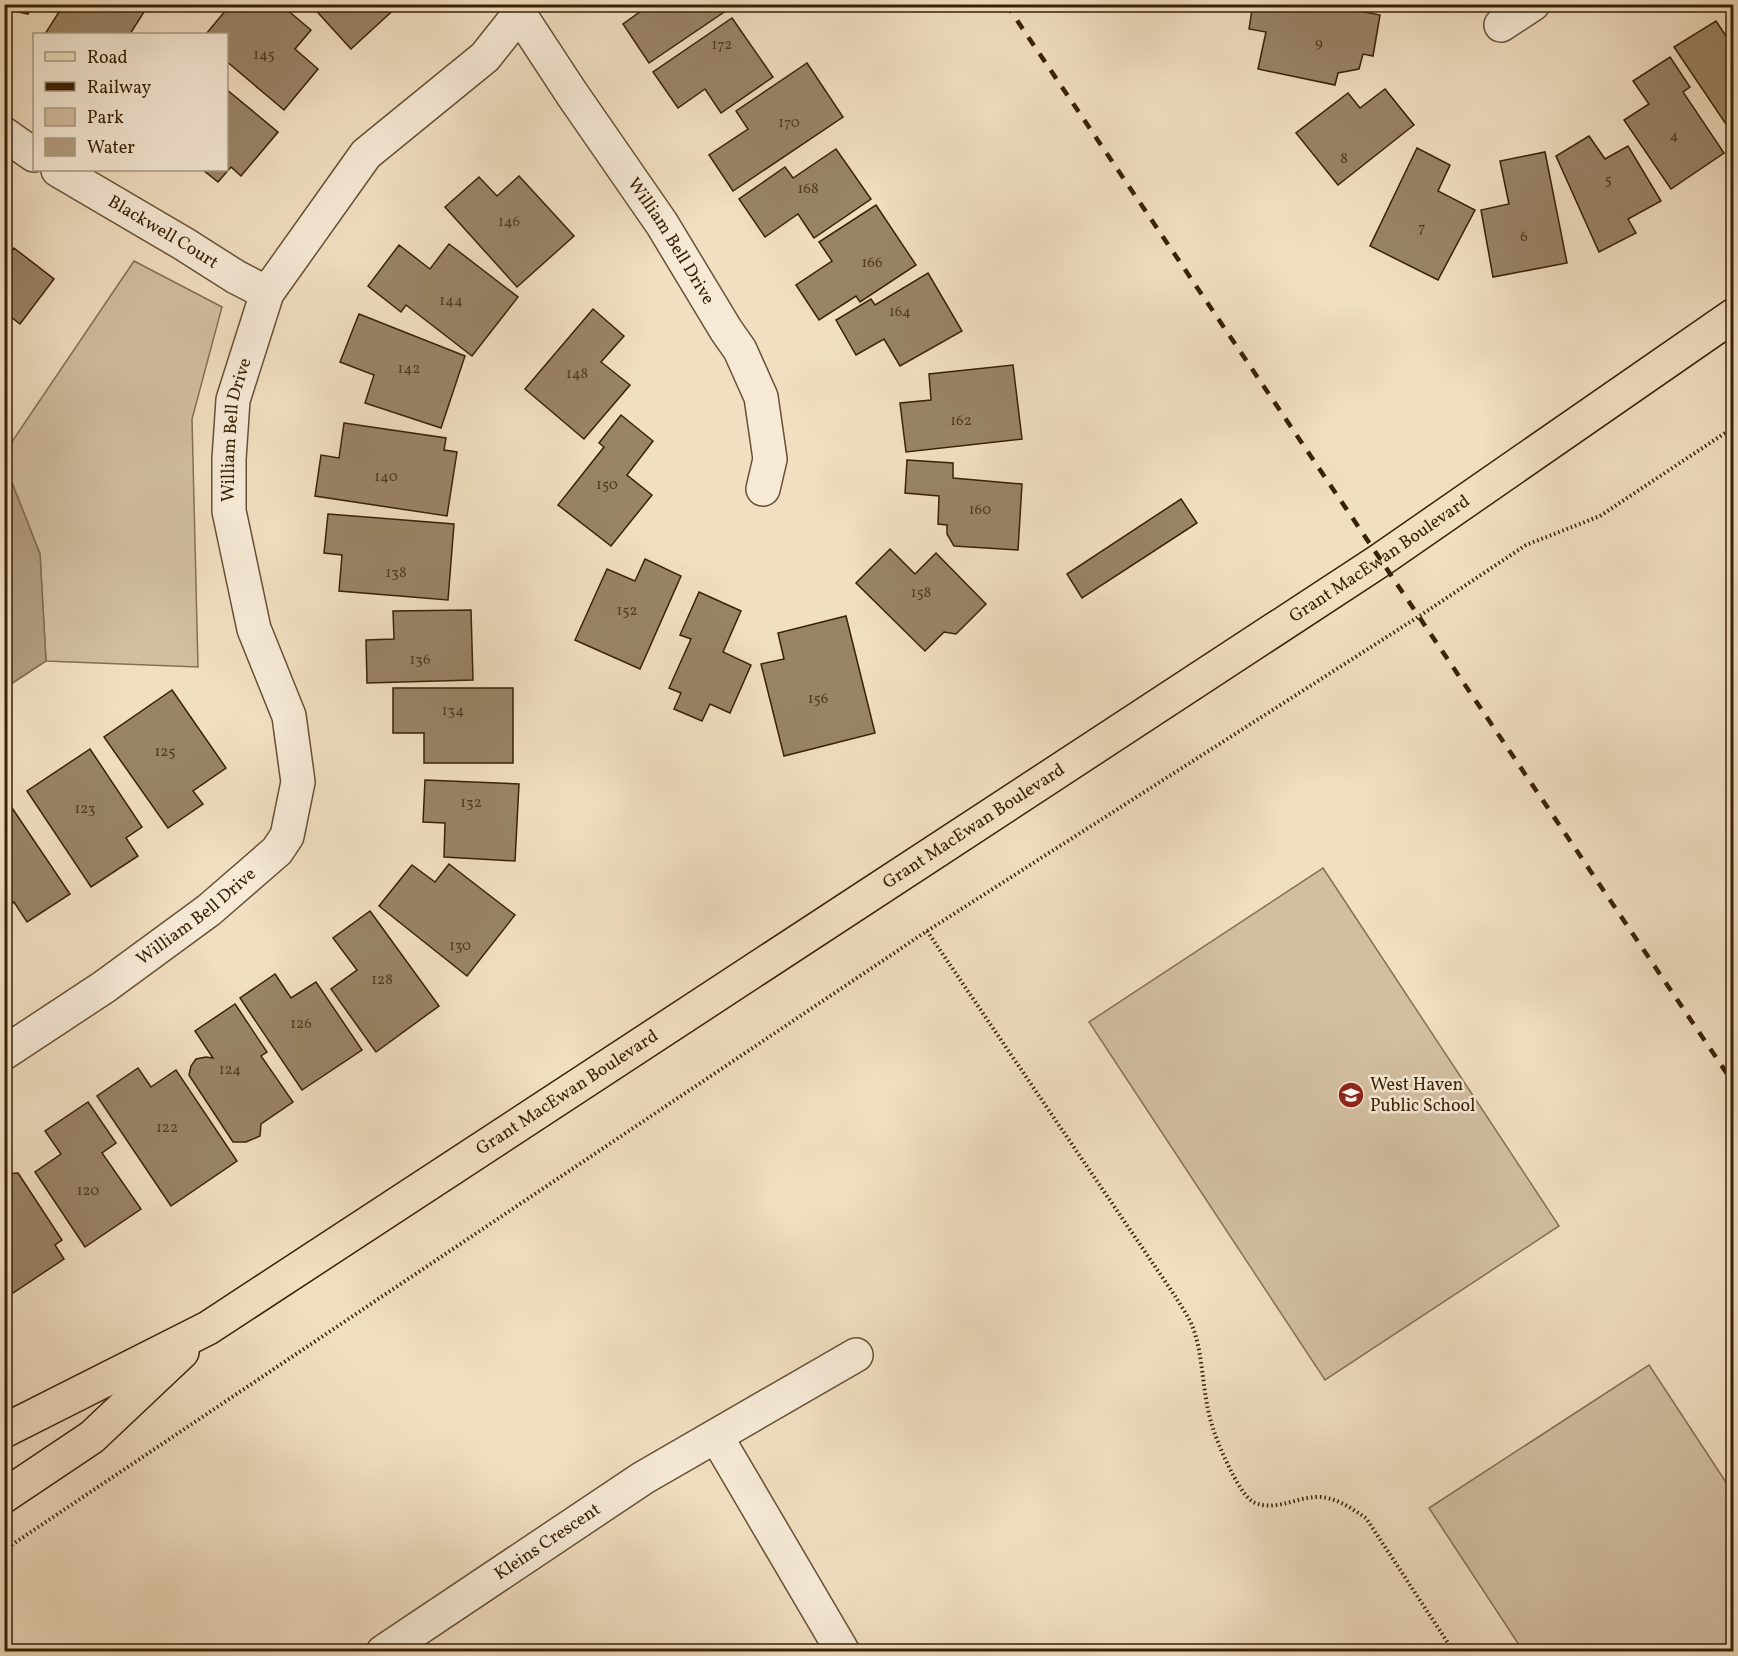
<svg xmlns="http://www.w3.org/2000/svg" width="1738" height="1656" viewBox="0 0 1738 1656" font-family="Vollkorn,serif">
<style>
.green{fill:#d2bfa1;stroke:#867053;stroke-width:1.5}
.water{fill:#b29e81;stroke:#826c4f;stroke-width:1.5}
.building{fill:#998467;stroke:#392105;stroke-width:1.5}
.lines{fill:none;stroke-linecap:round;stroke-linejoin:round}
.minor-casing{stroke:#675034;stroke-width:36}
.major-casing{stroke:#392105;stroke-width:36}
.path{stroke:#392105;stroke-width:4;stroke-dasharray:1.5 3;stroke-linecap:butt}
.minor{stroke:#f6ead7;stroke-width:33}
.major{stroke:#f1dfc1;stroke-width:33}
.rail{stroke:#392105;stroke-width:4.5;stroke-dasharray:10 10;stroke-linecap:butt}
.labels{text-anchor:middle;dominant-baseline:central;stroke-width:5;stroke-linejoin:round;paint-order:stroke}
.number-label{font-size:15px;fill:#513a1e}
.street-label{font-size:18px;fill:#392105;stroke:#f6ead7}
.poi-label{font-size:18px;fill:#392105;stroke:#f6ead7;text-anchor:start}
</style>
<rect width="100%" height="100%" fill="#f1dfc1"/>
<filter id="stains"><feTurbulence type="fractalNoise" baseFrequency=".00333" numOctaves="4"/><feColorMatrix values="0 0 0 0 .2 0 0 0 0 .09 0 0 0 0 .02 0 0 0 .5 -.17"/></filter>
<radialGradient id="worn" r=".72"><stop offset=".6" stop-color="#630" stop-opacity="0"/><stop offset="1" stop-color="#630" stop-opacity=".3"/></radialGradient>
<g class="green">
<path d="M134 261 222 307 192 419 198 667 46 661 40 554 5 465V452Z"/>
<path d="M1323 868 1559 1226 1325 1380 1089 1022Z"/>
<path d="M1649 1365 1733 1493V1651H1523L1429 1508Z"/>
</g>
<path class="water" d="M5 465 40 554 46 661 5 688Z"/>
<g class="building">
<path d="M4 4H30L28 14 4 9Z"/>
<path d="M64 4H149L130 34H45Z"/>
<path d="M231 4H280L311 30 295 49 318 69 284 110 226 61V34H206Z"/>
<path d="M310 4H400L351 49Z"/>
<path d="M651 4H736L649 63 623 24Z"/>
<path d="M1253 4H1325L1380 15 1373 56 1363 54 1359 69 1338 73 1335 85 1258 69 1266 32 1249 29Z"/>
<path d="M732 18 773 77 721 113 705 89 678 108 653 72Z"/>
<path d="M1716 21 1734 48V136L1674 47Z"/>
<path d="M1670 57 1690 87 1683 92 1724 153 1671 189 1624 120 1649 104 1633 81Z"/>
<path d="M807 63 843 117 733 191 709 155 748 129 736 111Z"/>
<path d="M226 89 278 132 241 176 231 167 218 182 203 170H226Z"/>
<path d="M1385 89 1414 125 1338 185 1296 133 1348 93 1360 108Z"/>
<path d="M1589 136 1605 159 1628 146 1661 201 1628 219 1636 233 1599 252 1556 156Z"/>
<path d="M1417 148 1450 165 1438 191 1475 210 1438 280 1370 246Z"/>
<path d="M836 149 871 199 814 238 798 214 765 237 739 199 785 167 793 178Z"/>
<path d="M1545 152 1567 263 1493 277 1481 210 1509 204 1500 161Z"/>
<path d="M519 176 574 236 517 287 445 207 479 177 497 196Z"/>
<path d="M876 205 916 265 860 302 856 296 819 320 796 285 832 261 819 242Z"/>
<path d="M449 244 518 297 472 356 406 305 401 312 368 286 399 245 430 269Z"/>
<path d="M14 248 54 279 20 324 7 314 4 331V261Z"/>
<path d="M928 273 962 331 900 366 884 339 856 355 836 320 871 299 875 305Z"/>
<path d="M593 309 624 336 601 362 630 385 584 439 525 389Z"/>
<path d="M359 314 465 356 441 428 365 403 374 375 340 362Z"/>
<path d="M1013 365 1022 439 906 452 900 403 931 400 929 374Z"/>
<path d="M621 415 653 441 627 475 652 495 611 546 558 505 604 447 599 443Z"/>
<path d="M344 423 446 438 444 450 457 452 447 516 315 496 321 455 339 458Z"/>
<path d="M907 460 953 463V478L1022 484 1018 550 954 546 947 534V525L938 524 939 496 905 493Z"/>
<path d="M1181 499 1197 523 1082 598 1067 574Z"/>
<path d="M328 514 454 524 448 600 339 591 342 555 324 553Z"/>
<path d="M890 549 915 574 936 553 986 604 956 634 944 632 925 651 856 583Z"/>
<path d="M645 559 681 576 640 669 575 640 607 569 635 581Z"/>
<path d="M699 592 741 611 723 652 751 665 730 713 710 704 702 721 674 709 681 693 669 688 691 639 680 635Z"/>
<path d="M471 610 473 680 367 683 366 640 394 639 393 611Z"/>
<path d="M846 616 875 733 784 756 761 664 784 659 778 633Z"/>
<path d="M393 688H513V763H424V733H393Z"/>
<path d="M172 690 226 768 193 791 203 804 168 828 104 737Z"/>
<path d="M90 749 142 827 126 838 138 856 91 887 27 791Z"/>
<path d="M425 780 519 784 515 861 444 857 445 823 423 822Z"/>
<path d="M4 796 70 894 27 922 14 902 4 908Z"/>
<path d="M449 864 515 915 467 976 379 906 412 865 435 882Z"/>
<path d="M370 911 439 1006 376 1052 331 989 357 970 333 938Z"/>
<path d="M275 974 291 998 316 982 362 1050 302 1090 240 998Z"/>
<path d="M235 1004 267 1052 261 1056 293 1102 261 1124 260 1136 246 1142H233L189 1075 191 1066 196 1059 206 1057 213 1058 195 1031Z"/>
<path d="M138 1068 151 1087 176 1070 237 1161 171 1206 97 1096Z"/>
<path d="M88 1102 116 1143 102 1153 141 1209 85 1247 35 1172 61 1154 45 1131Z"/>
<path d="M18 1173 62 1240 55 1245 64 1259 13 1293 4 1280V1174Z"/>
</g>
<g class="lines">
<defs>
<g id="minor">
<path id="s1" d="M513 4 572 94 662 224 726 330 740 350 761 397 770 459 763 489"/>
<path d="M1501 25 1533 4"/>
<path d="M4 134 34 155"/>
<path id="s2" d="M58 170 184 244 236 277 267 293"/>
<path id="s3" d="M4 1053 104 987 209 910 277 851 287 836 298 782 289 716 254 629 229 511V459L233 400 267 293 366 154 485 57 520 13"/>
<path d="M716 1436 843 1652"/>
<path id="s4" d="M383 1652 643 1478 856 1355"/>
</g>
<g id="major">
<path id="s5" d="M4 1431 208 1328 1379 561 1734 315"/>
<path d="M4 1496 92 1437 182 1352"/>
</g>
</defs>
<use href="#minor" class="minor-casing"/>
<use href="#major" class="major-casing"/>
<g class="path">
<path d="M927 931 1175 1296C1181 1306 1189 1317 1193 1328 1202 1352 1202 1379 1207 1404 1211 1428 1221 1451 1232 1473 1237 1482 1244 1496 1253 1502 1273 1512 1295 1498 1316 1497 1334 1496 1351 1508 1366 1518L1454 1652"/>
<path d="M4 1550 927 931 1418 617 1526 545 1600 516 1734 427"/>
</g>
<use href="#minor" class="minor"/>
<use href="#major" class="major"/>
<path class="rail" d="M1006 4 1734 1084"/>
</g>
<defs>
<symbol id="school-disc" viewBox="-11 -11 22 22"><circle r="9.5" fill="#8f2418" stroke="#f6ead7"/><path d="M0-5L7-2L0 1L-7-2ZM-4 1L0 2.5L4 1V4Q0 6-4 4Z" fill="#fff"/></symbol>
</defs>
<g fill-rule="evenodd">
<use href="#school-disc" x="1336" y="1080" width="30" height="30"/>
</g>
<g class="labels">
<g class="number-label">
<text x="1319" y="43">9</text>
<text x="722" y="45">172</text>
<text x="264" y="55">145</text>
<text x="789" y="123">170</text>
<text x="1674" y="136">4</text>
<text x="1344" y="159">8</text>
<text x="1608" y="180">5</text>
<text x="808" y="189">168</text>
<text x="509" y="222">146</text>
<text x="1422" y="228">7</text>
<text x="1524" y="237">6</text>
<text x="872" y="263">166</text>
<text x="451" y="301">144</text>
<text x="900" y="312">164</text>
<text x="409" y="369">142</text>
<text x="577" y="374">148</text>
<text x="961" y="421">162</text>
<text x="386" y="477">140</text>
<text x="607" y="485">150</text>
<text x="980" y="510">160</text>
<text x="396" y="573">138</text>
<text x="921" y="593">158</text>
<text x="627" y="611">152</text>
<text x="420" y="660">136</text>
<text x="818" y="699">156</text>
<text x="453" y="711">134</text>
<text x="165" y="752">125</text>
<text x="471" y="803">132</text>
<text x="85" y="809">123</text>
<text x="460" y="946">130</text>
<text x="382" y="980">128</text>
<text x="301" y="1024">126</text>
<text x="230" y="1070">124</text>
<text x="167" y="1128">122</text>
<text x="88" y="1191">120</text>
</g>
<g class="street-label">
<text stroke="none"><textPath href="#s2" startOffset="122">Blackwell Court</textPath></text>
<text stroke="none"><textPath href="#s1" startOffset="285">William Bell Drive</textPath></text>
<text stroke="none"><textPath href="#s3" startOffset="776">William Bell Drive</textPath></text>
<text stroke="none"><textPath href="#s5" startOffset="1630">Grant MacEwan Boulevard</textPath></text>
<text stroke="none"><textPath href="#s5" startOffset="1144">Grant MacEwan Boulevard</textPath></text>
<text stroke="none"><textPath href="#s3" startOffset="236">William Bell Drive</textPath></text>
<text stroke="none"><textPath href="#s5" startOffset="658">Grant MacEwan Boulevard</textPath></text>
<text stroke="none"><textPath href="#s4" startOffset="198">Kleins Crescent</textPath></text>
</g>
<g class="poi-label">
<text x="1370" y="1085">West Haven<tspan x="1370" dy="21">Public School</tspan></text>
</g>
</g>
<rect width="1738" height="1656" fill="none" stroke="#f1dfc1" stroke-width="24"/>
<rect x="6" y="6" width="1726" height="1644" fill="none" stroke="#392105" stroke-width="3"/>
<rect x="12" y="12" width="1714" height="1632" fill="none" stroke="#392105" stroke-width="1.5"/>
<rect x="33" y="33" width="195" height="138" fill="#f6ead7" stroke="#aa9a83" stroke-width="1.5"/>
<rect x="45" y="52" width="30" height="9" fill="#f1dfc1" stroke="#aa9a83" stroke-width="1.5"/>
<text x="87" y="63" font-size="18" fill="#392105">Road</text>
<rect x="45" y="82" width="30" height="9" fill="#392105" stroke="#aa9a83" stroke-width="1.5"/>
<text x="87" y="93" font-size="18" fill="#392105">Railway</text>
<rect x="45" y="108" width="30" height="18" fill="#d2bfa1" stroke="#aa9a83" stroke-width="1.5"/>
<text x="87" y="123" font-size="18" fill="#392105">Park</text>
<rect x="45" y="138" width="30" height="18" fill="#b29e81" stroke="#aa9a83" stroke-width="1.5"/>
<text x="87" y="153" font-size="18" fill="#392105">Water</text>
<rect width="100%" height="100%" filter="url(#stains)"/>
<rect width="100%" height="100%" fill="url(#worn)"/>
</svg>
